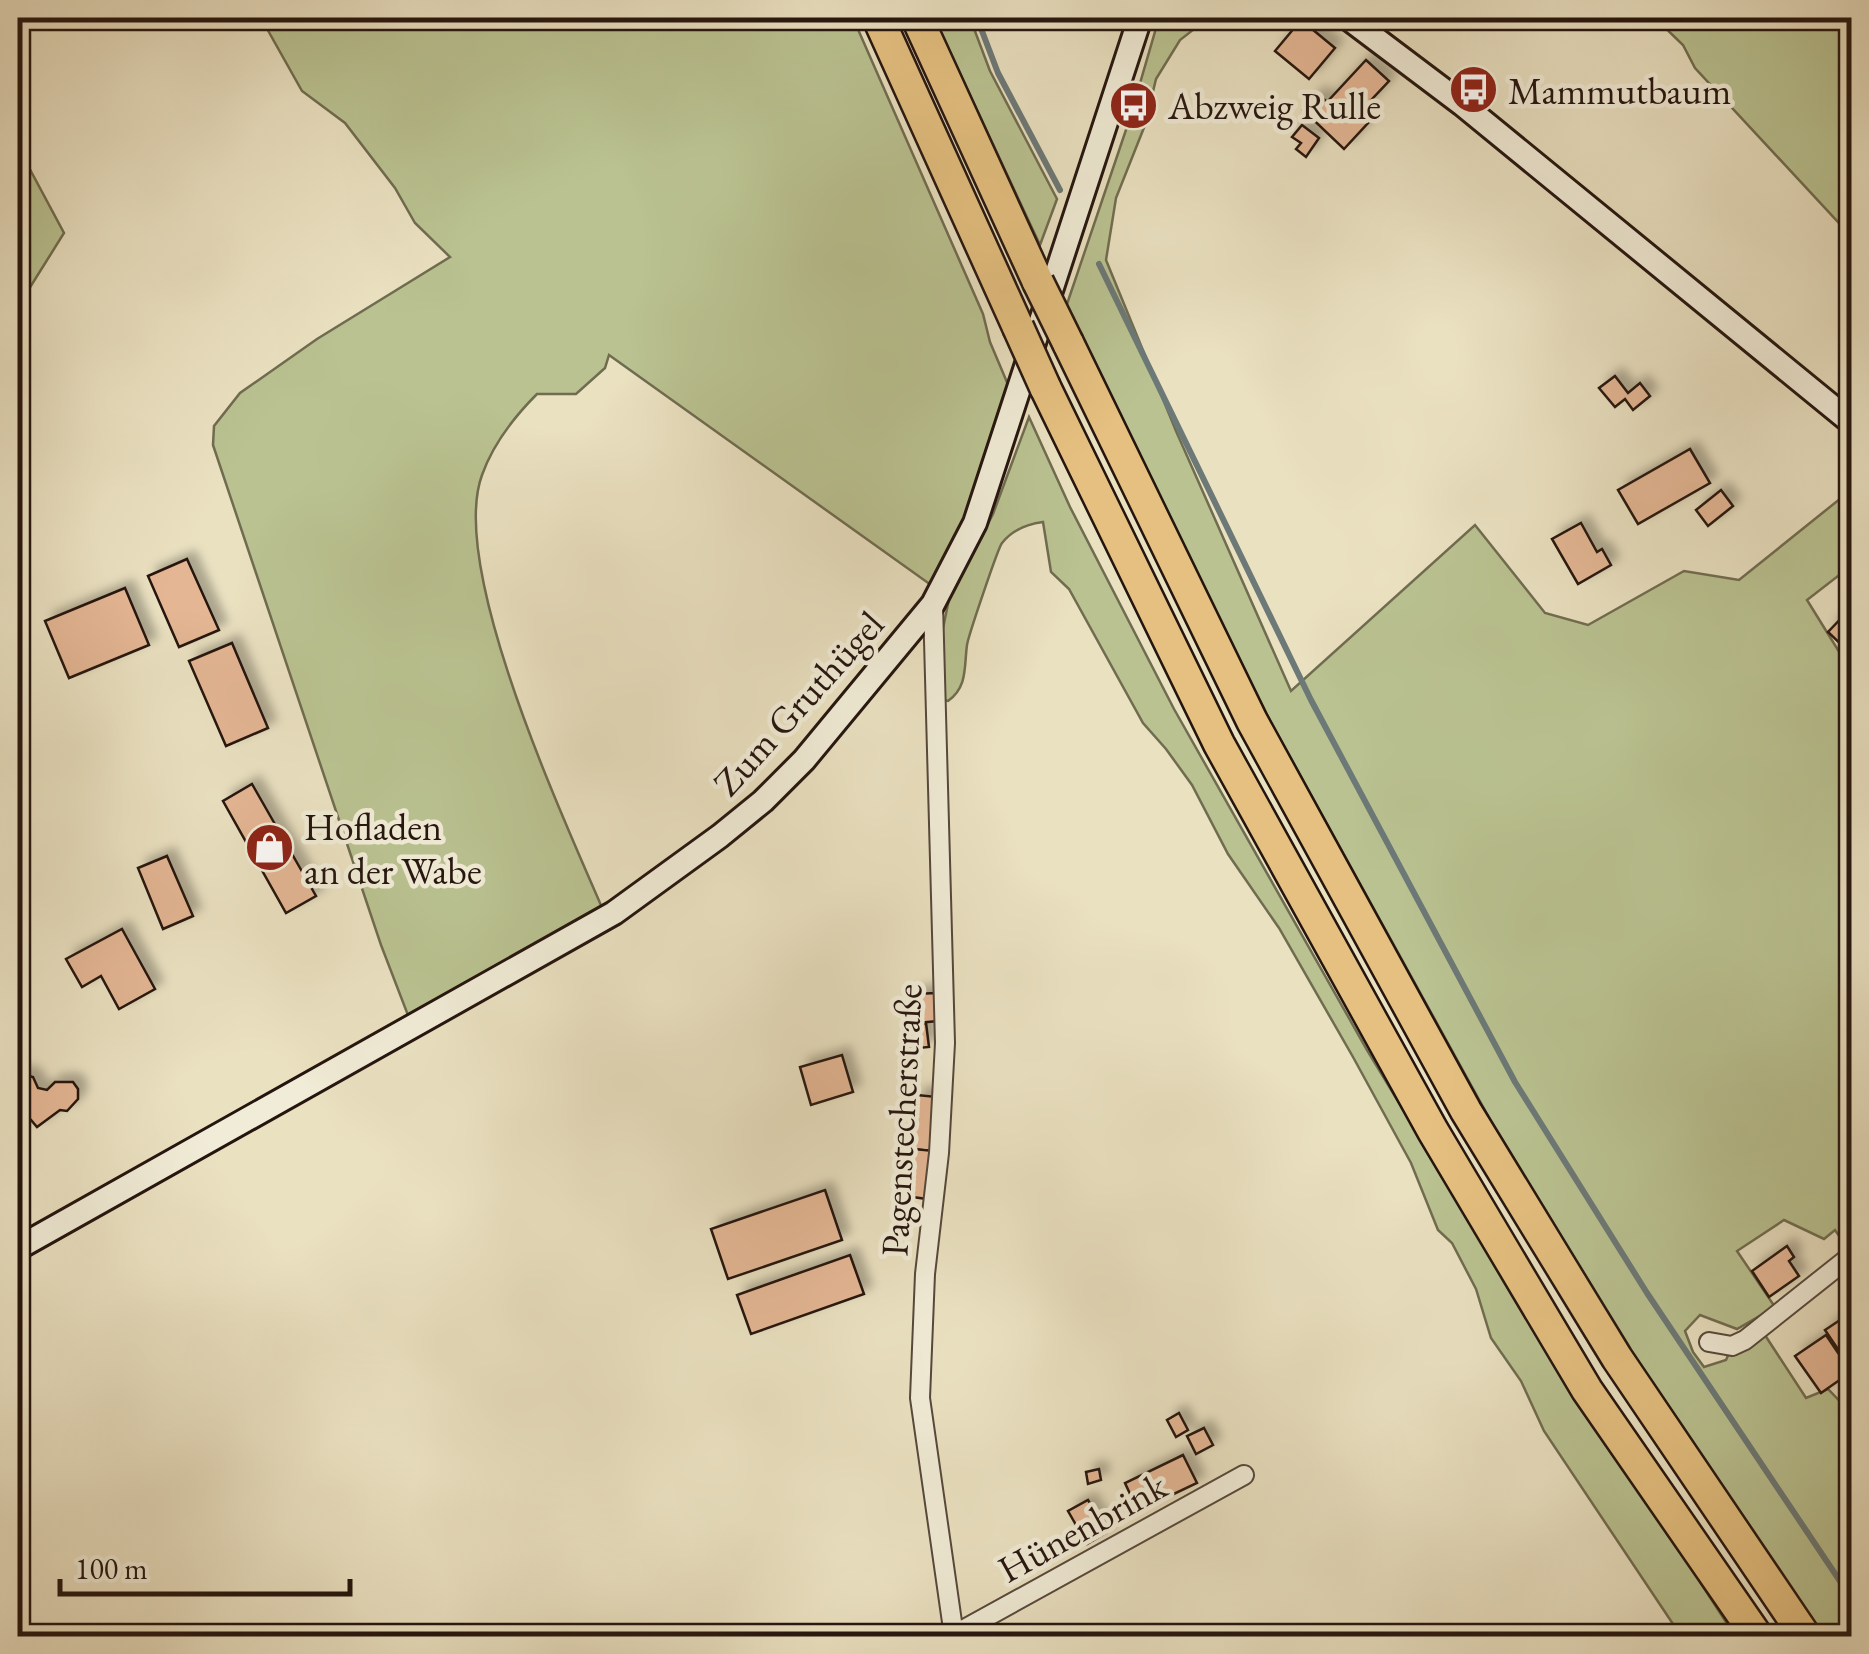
<svg xmlns="http://www.w3.org/2000/svg" width="1869" height="1654" viewBox="0 0 1869 1654" font-family="'EB Garamond',serif">
<style>
.green{fill:#bac291;stroke:#706c50;stroke-width:2.5}
.lines{fill:none;stroke-linecap:round;stroke-linejoin:round}
.stream{stroke:#6c7977;stroke-width:6}
.building{fill:#e4b694;stroke:#25150f;stroke-width:2.5;filter:url(#shadow)}
.street-casing{stroke:#56483c;stroke-width:22}
.secondary-casing{stroke:#25150f;stroke-width:28}
.highway-casing{stroke:#25150f;stroke-width:35}
.street{stroke:#f1ecd7;stroke-width:18}
.secondary{stroke:#f1ecd7;stroke-width:22}
.highway{stroke:#e5c080;stroke-width:30}
.highway-bridge-casing{stroke:#25150f;stroke-width:35;stroke-linecap:butt}
.highway-bridge{stroke:#e5c080;stroke-width:30}
.labels{text-anchor:middle;dominant-baseline:central;stroke-width:9;stroke-linejoin:round;paint-order:stroke}
.poi-label{font-size:38px;fill:#25150f;stroke:#f1ecd7;text-anchor:start}
.street-label{font-size:38px;fill:#25150f;stroke:#f1ecd7}
</style>
<defs>
<filter id="shadow"><feDropShadow dx="8" dy="-8" stdDeviation="5" flood-color="#0004"/></filter>
</defs>
<rect width="100%" height="100%" fill="#eae1c1"/>
<filter id="stains"><feTurbulence type="fractalNoise" baseFrequency=".002" numOctaves="4"/><feColorMatrix values="0 0 0 0 .2 0 0 0 0 .09 0 0 0 0 .02 0 0 0 .5 -.17"/></filter>
<radialGradient id="worn" r=".72"><stop offset=".6" stop-color="#630" stop-opacity="0"/><stop offset="1" stop-color="#630" stop-opacity=".3"/></radialGradient>
<g class="green">
<path d="M261 18H853L983 314 990 342 1012 394 966 523 931 585 609 355 605 368 576 394H537C514 417 493 444 482 475 448 568 563 817 603 910L411 1023 381 945 213 445 214 426 240 393 317 339 450 257 415 223 395 188 345 123 302 91Z"/>
<path d="M934 18H970L990 71 1057 199 1040 245Z"/>
<path d="M1159 18H1203L1198 26 1180 40 1156 79 1145 125 1116 198 1106 260 1176 431 1291 691 1475 525 1545 613 1588 625 1684 571 1739 580 1851 490V566L1807 600 1851 671 1848 679 1852 688 1851 1246 1848 1249 1835 1230 1824 1239 1784 1220 1737 1251 1775 1307 1737 1329 1700 1315 1685 1331 1693 1352 1704 1367 1726 1360 1732 1346 1761 1329 1806 1398 1828 1389 1851 1413V1636H1824L1650 1383 1514 1163 1267 715 1160 507 1066 307 1129 121Z"/>
<path d="M1655 18H1851V236L1695 68 1683 45Z"/>
<path d="M18 147 64 233 29 289 18 300Z"/>
<path d="M1029 417 1070 507 1174 709 1367 1050 1525 1311 1735 1636H1681L1544 1431 1521 1381 1491 1338 1476 1289 1452 1243 1438 1230 1411 1163 1353 1057 1279 928 1228 854 1192 785 1166 749 1143 723 1069 589 1051 572 1043 522C1028 524 1012 530 1002 543 998 548 968 637 967 645 964 666 968 687 948 701L941 699 940 643 949 599 993 514Z"/>
</g>
<g class="lines">
<g class="stream">
<path d="M977 18 998 73 1060 190"/>
<path d="M1099 264 1311 700 1515 1082 1647 1293 1852 1599"/>
</g>
</g>
<g class="building">
<path d="M1301 20 1335 48 1309 79 1275 51Z"/>
<path d="M1366 60 1389 81 1358 114 1368 123 1344 149 1303 110 1318 94 1327 102Z"/>
<path d="M1302 125 1319 138 1306 157 1296 149 1301 143 1292 137Z"/>
<path d="M1615 376 1628 393 1640 383 1650 396 1633 410 1625 399 1615 407 1599 388Z"/>
<path d="M1690 449 1710 483 1638 524 1618 490Z"/>
<path d="M1721 490 1733 506 1708 526 1696 510Z"/>
<path d="M1581 523 1597 552 1602 549 1611 565 1578 584 1552 539Z"/>
<path d="M187 559 219 630 179 647 148 576Z"/>
<path d="M125 588 149 645 69 678 45 621Z"/>
<path d="M1852 607V650L1849 652 1828 632Z"/>
<path d="M232 643 268 728 226 746 189 661Z"/>
<path d="M252 784 316 896 286 913 223 801Z"/>
<path d="M167 856 193 916 163 929 138 868Z"/>
<path d="M122 929 155 989 119 1009 101 976 82 987 66 959Z"/>
<path d="M936 993 938 1021 917 1023 914 994Z"/>
<path d="M926 1023 929 1047 909 1049 907 1025Z"/>
<path d="M842 1055 853 1092 811 1105 800 1067Z"/>
<path d="M18 1073 33 1077 38 1088 47 1090 55 1082H73L78 1089V1099L67 1111 60 1110 37 1127 31 1120 25 1122 23 1129 18 1128Z"/>
<path d="M917 1095 937 1097 932 1151 911 1149Z"/>
<path d="M904 1148 934 1151 927 1199 898 1195Z"/>
<path d="M825 1190 842 1240 728 1279 711 1229Z"/>
<path d="M1787 1246 1794 1257 1789 1261 1799 1276 1769 1297 1752 1271Z"/>
<path d="M850 1255 864 1294 751 1334 737 1295Z"/>
<path d="M1852 1312V1366L1850 1367 1825 1330Z"/>
<path d="M1826 1335 1851 1372 1821 1393 1795 1356Z"/>
<path d="M1179 1413 1188 1430 1176 1437 1167 1420Z"/>
<path d="M1204 1428 1213 1445 1196 1454 1187 1436Z"/>
<path d="M1183 1455 1197 1483 1138 1511 1125 1483Z"/>
<path d="M1099 1469 1101 1480 1088 1484 1086 1472Z"/>
<path d="M1088 1500 1107 1532 1087 1544 1068 1511Z"/>
</g>
<g class="lines">
<defs>
<g id="street">
<path d="M933 604 945 1043 939 1153 925 1274 920 1398 954 1636"/>
<path d="M1709 1342 1732 1346 1745 1340 1852 1255"/>
<path d="M952 1636 1244 1475"/>
</g>
<g id="secondary">
<path d="M1348 18 1462 104 1852 423"/>
<path d="M18 1248 614 913 720 836 763 801 804 760 933 604 975 523 1140 18"/>
</g>
<g id="highway">
<path d="M878 18 1018 327"/>
<path d="M917 18 1038 282"/>
<path d="M1068 343 1252 721 1466 1111 1617 1358 1805 1636"/>
<path d="M1045 387 1219 744 1433 1131 1587 1390 1757 1636"/>
</g>
</defs>
<use href="#street" class="street-casing"/>
<use href="#secondary" class="secondary-casing"/>
<use href="#highway" class="highway-casing"/>
<use href="#street" class="street"/>
<use href="#secondary" class="secondary"/>
<use href="#highway" class="highway"/>
<defs>
<g id="highway-bridge">
<path d="M1038 282 1068 343"/>
<path d="M1018 327 1045 387"/>
</g>
</defs>
<use href="#highway-bridge" class="highway-bridge-casing"/>
<use href="#highway-bridge" class="highway-bridge"/>
</g>
<defs>
<symbol id="bus-disc" viewBox="-11 -11 22 22"><circle r="9.5" fill="#8f2418" stroke="#f1ecd7"/><path d="M-5-6H5V4H4V6H2V4H-2V6H-4V4H-5ZM-3.5-4V0h7V-4ZM-3.5 1.2v1.5H-2V1.2ZM2 1.2v1.5H3.5V1.2Z" fill="#fff"/></symbol>
<symbol id="shop-disc" viewBox="-11 -11 22 22"><circle r="9.5" fill="#8f2418" stroke="#f1ecd7"/><path d="M-5-2.5h2.3a2.7 3.5 0 0 1 5.4 0H5L5.5 6h-11ZM-1.5-2.5h3a1.5 2.3 0 0 0-3 0Z" fill="#fff"/></symbol>
</defs>
<g fill-rule="evenodd">
<use href="#bus-disc" x="1446" y="62" width="55" height="55"/>
<use href="#bus-disc" x="1106" y="78" width="55" height="55"/>
<use href="#shop-disc" x="242" y="820" width="55" height="55"/>
</g>
<g class="labels">
<g class="poi-label">
<text x="1508" y="90">Mammutbaum</text>
<text x="1168" y="105">Abzweig Rulle</text>
<text x="304" y="826">Hofladen<tspan x="304" dy="44">an der Wabe</tspan></text>
</g>
<g class="street-label">
<text transform="translate(798 703) rotate(-48)">Zum Gruthügel</text>
<text transform="translate(901 1120) rotate(-87)">Pagenstecherstraße</text>
<text transform="translate(1082 1527) rotate(-29)">Hünenbrink</text>
</g>
</g>
<rect width="1869" height="1654" fill="none" stroke="#eae1c1" stroke-width="60"/>
<rect x="20" y="20" width="1829" height="1614" fill="none" stroke="#25150f" stroke-width="5"/>
<rect x="30" y="30" width="1809" height="1594" fill="none" stroke="#25150f" stroke-width="2.5"/>
<path d="M60 1579v15h290v-15" fill="none" stroke="#25150f" stroke-width="5"/>
<text x="75" y="1579" font-size="30" fill="#25150f" stroke="#f1ecd7" stroke-width="8" paint-order="stroke">100 m</text>
<rect width="100%" height="100%" filter="url(#stains)"/>
<rect width="100%" height="100%" fill="url(#worn)"/>
</svg>
